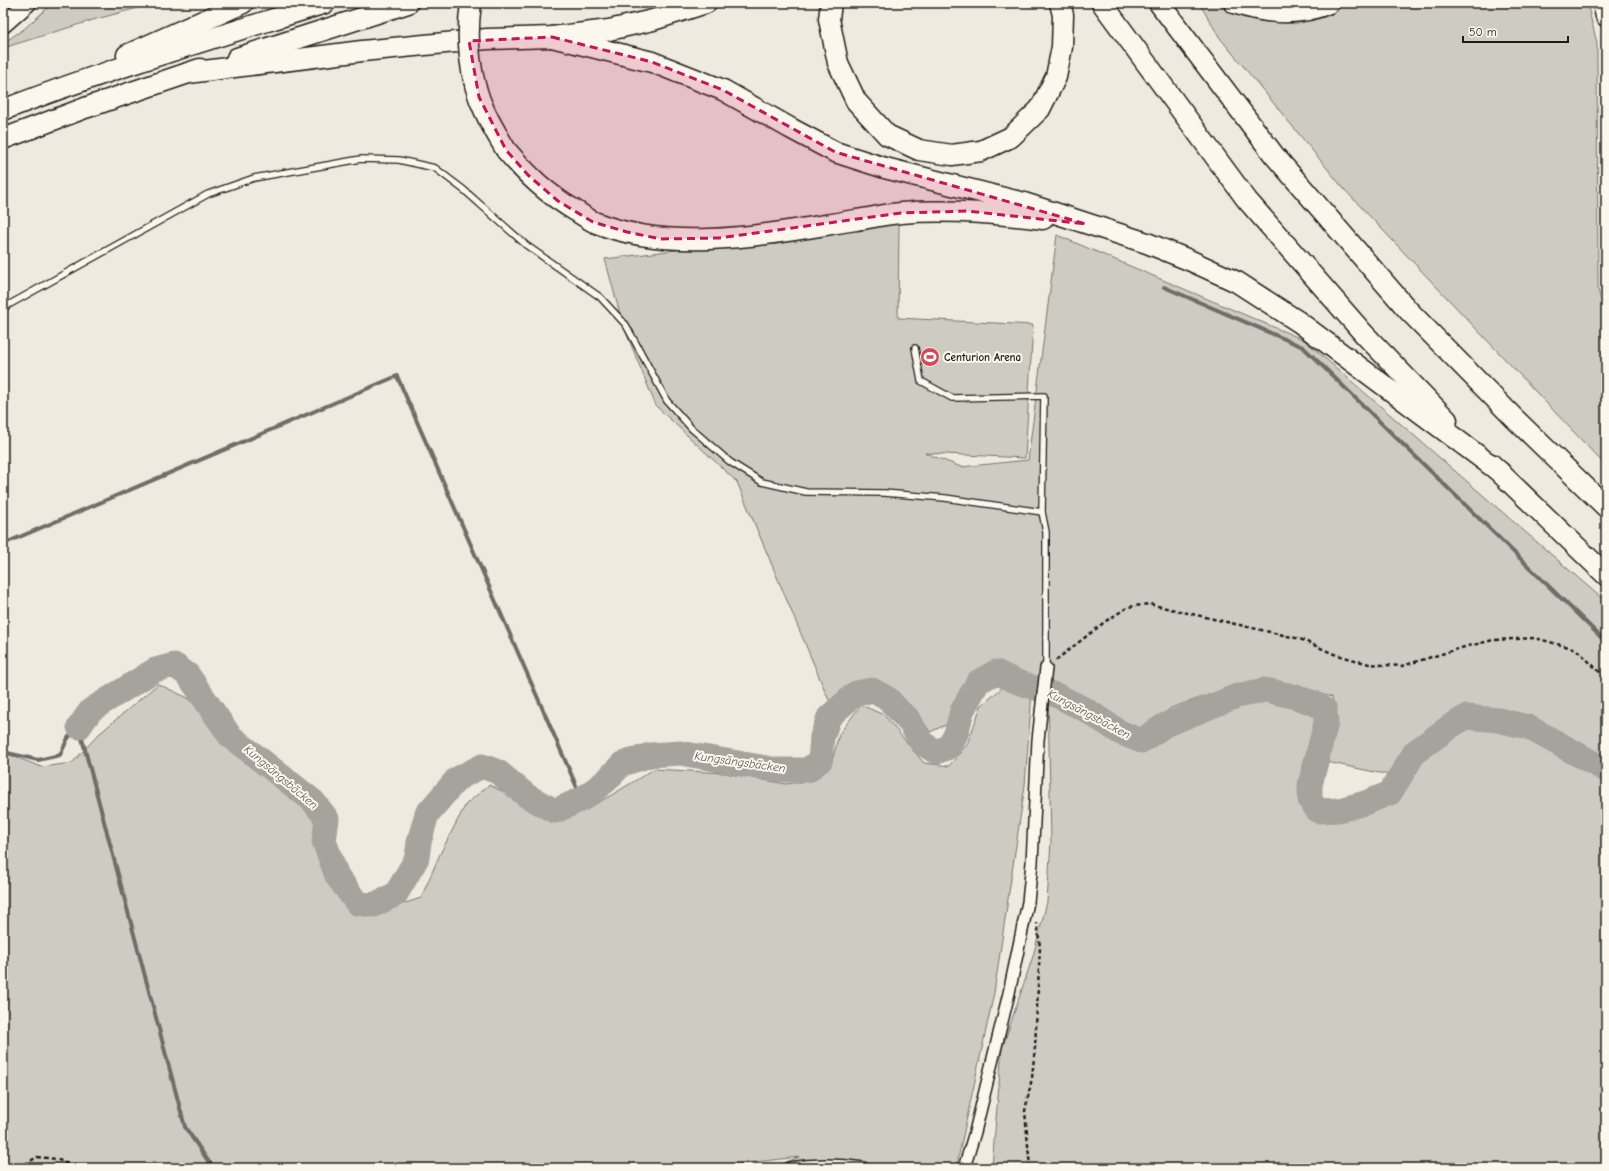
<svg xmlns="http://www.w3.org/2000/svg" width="1609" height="1171" viewBox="0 0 1609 1171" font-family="'Comic Neue',sans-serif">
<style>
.green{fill:#ceccc2;stroke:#75746f}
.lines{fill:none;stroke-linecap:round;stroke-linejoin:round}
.stream{stroke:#6f6d69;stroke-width:4}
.river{stroke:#a6a39d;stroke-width:25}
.lane-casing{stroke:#1c1c1c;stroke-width:8}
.street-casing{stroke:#1c1c1c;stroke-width:14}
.secondary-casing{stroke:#1c1c1c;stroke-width:19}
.highway-casing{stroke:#1c1c1c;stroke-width:23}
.path{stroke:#1c1c1c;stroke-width:2.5;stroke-dasharray:4 3;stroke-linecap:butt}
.lane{stroke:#fbf7ec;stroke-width:5.5}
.street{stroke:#fbf7ec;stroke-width:11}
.secondary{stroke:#fbf7ec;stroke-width:16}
.highway{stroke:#fbf7ec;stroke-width:20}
.highway-bridge-casing{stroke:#1c1c1c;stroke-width:23;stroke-linecap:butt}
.highway-bridge{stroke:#fbf7ec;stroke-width:20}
.marked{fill:#c2185b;fill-opacity:0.2;stroke:#c2185b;stroke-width:3;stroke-dasharray:8 5;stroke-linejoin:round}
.labels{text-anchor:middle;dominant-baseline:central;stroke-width:4;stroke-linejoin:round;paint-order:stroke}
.poi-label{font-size:11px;font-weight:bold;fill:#1c1c1c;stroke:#fbf7ec;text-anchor:start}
.water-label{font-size:12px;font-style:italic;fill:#5a5956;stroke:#fbf7ec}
</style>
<rect width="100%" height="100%" fill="#eeeadf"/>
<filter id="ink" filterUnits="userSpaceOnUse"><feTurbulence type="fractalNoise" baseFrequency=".025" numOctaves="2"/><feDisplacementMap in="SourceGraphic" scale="8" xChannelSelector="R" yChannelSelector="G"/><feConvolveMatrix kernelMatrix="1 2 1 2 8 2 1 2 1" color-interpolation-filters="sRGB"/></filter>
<g filter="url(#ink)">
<g class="green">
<path d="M53 3H156L93 20 3 48V43L24 29Z"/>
<path d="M1199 3H1587L1597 43 1598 290 1606 316V466L1344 189 1220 38Z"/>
<path d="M899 222 898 318 1033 325 1025 458 925 453 961 467 1028 460 1057 235 1304 340 1606 602V760L1568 741 1543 726 1500 711 1464 708 1409 746 1394 767 1389 775 1322 761 1328 750 1337 719 1332 697 1268 680 1234 686 1171 708 1143 729 1083 704 1054 685 1025 676 999 664 978 673 958 696 952 722 930 732 916 710 891 689 869 679 851 687 831 705 737 482 656 406 623 325 605 259Z"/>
<path d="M158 684 188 698 222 734 275 774 312 806 328 869 351 910 387 909 421 898 440 854 466 804 489 785 530 804 573 816 610 796 654 769 724 773 786 784 815 780 831 765 839 734 861 705 884 715 924 763 949 766 967 745 981 706 1002 688 1032 691 1025 785 994 993 956 1168H772L799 1157 703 1168H3V752L41 767 72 763 99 734Z"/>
<path d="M1272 694 1308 706 1321 717 1319 732 1307 763 1300 801 1314 816H1341L1367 809 1398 796 1421 755 1467 723 1481 720 1527 734 1606 778V1168H984L992 1166 1002 1049 1033 956 1047 902 1051 841 1048 696 1078 709 1128 743 1145 749 1182 721 1247 698Z"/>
</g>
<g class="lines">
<g class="stream">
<path d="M1164 287 1303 347 1606 642"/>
<path d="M3 544 397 376 582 799"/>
<path d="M3 752 38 760 60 755 68 738 79 727 185 1127 213 1168"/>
<path d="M1603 769 1606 755"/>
</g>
<path class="river" d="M79 727 91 710 155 670 174 665 188 675 230 736 313 801 327 819 324 841 337 876 357 903 374 905 396 894 417 858 419 842 427 814 457 779 482 766 498 772 527 796 555 811 582 799 606 781 622 764 650 755 680 753 778 770H807L820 761 822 737 829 717 856 693 872 690 888 699 911 724 922 743 936 752 949 747 956 734 962 711 978 682 996 672 1015 681 1058 696 1086 710 1121 733 1141 741 1165 725 1237 696 1265 690 1292 696 1314 703 1325 710 1326 723 1310 785V800L1318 811 1339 810 1365 803 1390 793 1415 752 1451 726 1466 717 1498 720 1528 727 1606 770"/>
<defs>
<g id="lane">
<path d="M3 308 208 194 254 178 361 159 399 160 435 168 464 190 526 245 600 297 626 325 667 401 692 429 730 462 762 482 806 492 884 493 945 498 1042 512 1046 532V668"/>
<path d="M915 348 921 381 952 398 1044 396 1042 512"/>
</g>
<g id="street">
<path d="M790 1168C813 1164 839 1164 863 1168"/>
<path d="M964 1168 975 1132 1009 993 1028 902 1032 863 1038 740 1046 668"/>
</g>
<path id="secondary" d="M3 25 28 3"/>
<g id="highway">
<path d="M831 3 829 19 838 63 856 101 887 135 919 150 952 155 981 151 1011 137 1040 109 1056 77 1062 47 1063 15 1060 3"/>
<path d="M1102 3 1247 200 1364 334 1447 420"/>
<path d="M1159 3 1274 155 1408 310 1514 418 1606 507"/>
<path d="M1234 3C1264 13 1299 17 1329 3"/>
<path d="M1603 3 1606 16"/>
<path d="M552 37 652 62 723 90 790 128 835 152 885 168 1024 203 1147 243 1189 260 1237 282 1299 322 1500 472"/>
<path d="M127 55 243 3"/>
<path d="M237 58 408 3"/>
<path d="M188 73 362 51 487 39 552 37 609 30 653 20 706 3"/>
<path d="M3 110C108 69 217 37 325 3"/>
<path d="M3 139 85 108 200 69"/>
<path d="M506 150C528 176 547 194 576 211 582 215 588 219 594 222 675 255 773 233 856 220 871 218 886 214 901 213 948 209 995 213 1043 219"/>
<path d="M1491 464 1606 575"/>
</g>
</defs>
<use href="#lane" class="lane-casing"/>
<use href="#street" class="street-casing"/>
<use href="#secondary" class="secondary-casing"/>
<use href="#highway" class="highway-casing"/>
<g class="path">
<path d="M1056 660 1106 621 1128 607 1149 604 1300 639 1334 654 1369 664 1402 666 1461 648 1493 640 1535 638 1576 649 1606 678"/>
<path d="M19 1168 37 1157 57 1159 76 1168"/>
<path d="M1030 1168 1025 1111 1032 1078 1035 1047 1040 947 1037 923"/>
</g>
<use href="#lane" class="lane"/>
<use href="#street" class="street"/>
<use href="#secondary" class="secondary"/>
<use href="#highway" class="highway"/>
<defs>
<path id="highway-bridge" d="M471 3C466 38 469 79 485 112 491 125 499 138 506 150"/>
</defs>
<use href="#highway-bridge" class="highway-bridge-casing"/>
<use href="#highway-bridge" class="highway-bridge"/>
</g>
</g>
<path class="marked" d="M552 37 652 62 723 90 835 152 1086 224 967 211 901 213 719 238 661 239 627 232 593 222 558 201 528 175 506 150 479 97 469 41Z"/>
<defs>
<symbol id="stadium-disc" viewBox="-11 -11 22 22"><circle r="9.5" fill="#d1495b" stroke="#fbf7ec"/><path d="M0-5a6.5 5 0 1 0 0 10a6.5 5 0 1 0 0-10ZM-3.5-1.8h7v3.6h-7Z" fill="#fff"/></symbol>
</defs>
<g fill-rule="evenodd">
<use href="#stadium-disc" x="919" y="346" width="22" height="22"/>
</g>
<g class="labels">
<g class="poi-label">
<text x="944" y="357">Centurion Arena</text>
</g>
<g class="water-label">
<text transform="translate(1089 714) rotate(28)">Kungsängsbäcken</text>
<text transform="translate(740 762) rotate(8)">Kungsängsbäcken</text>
<text transform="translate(281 777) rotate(40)">Kungsängsbäcken</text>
</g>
</g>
<rect width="1609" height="1171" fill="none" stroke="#fbf7ec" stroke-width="16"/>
<rect x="8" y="8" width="1593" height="1155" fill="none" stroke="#1c1c1c" stroke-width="1.5" filter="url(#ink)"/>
<path d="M1463 36v6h105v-6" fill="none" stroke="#1c1c1c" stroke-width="2"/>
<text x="1469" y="36" font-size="12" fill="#1c1c1c" stroke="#fbf7ec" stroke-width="3" paint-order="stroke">50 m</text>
</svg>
